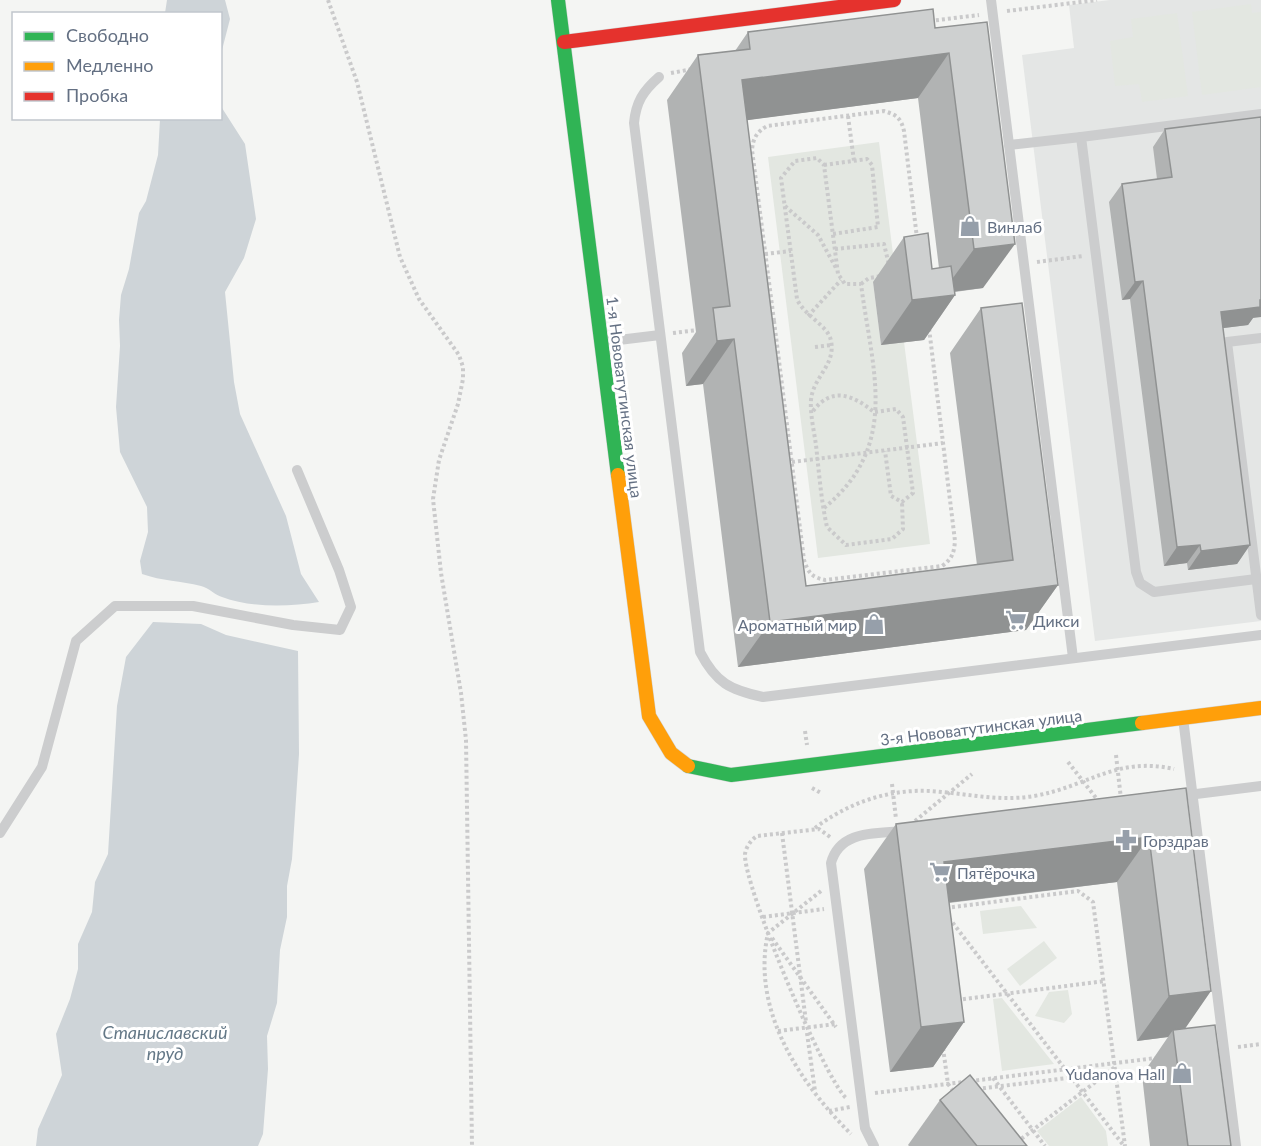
<svg xmlns="http://www.w3.org/2000/svg" width="1261" height="1146" viewBox="0 0 1261 1146" font-family="Lato,sans-serif">
<style>
.built{fill:#e4e6e5}
.green{fill:#e3e7e1}
.water{fill:#ced4d8}
.lines{fill:none;stroke-linecap:round;stroke-linejoin:round}
.fast-casing{stroke:#d1d2d2;stroke-width:15}
.slow-casing{stroke:#d1d2d2;stroke-width:15}
.jam-casing{stroke:#d1d2d2;stroke-width:15}
.path{stroke:#cacacb;stroke-width:4;stroke-dasharray:3 3;stroke-linecap:butt}
.lane{stroke:#cccdce;stroke-width:10}
.fast{stroke:#30b455;stroke-width:14}
.slow{stroke:#ff9f0a;stroke-width:14}
.jam{stroke:#e5322d;stroke-width:14}
.wall{fill:#b1b3b3}
.shaded-wall{fill:#909292}
.building{fill:#ced0d0;stroke:#909292;stroke-width:1.5}
.labels{text-anchor:middle;dominant-baseline:central;stroke-width:6;stroke-linejoin:round;paint-order:stroke}
.poi-label{font-size:16px;fill:#647083;stroke:#fff;text-anchor:start}
.street-label{font-size:16px;fill:#647083;stroke:#fff}
.water-label{font-size:18px;font-style:italic;fill:#647887;stroke:#fff}
</style>
<rect width="100%" height="100%" fill="#f4f5f3"/>
<path class="built" d="M1110 0H1261V621L1095 641 1022 55 1074 48 1069 5Z"/>
<g class="green">
<path d="M1251 4 1252 13 1261 12V87L1202 95 1192 12Z"/>
<path d="M1177 13 1188 96 1142 102 1139 84 1115 86 1110 41 1133 37 1131 19Z"/>
<path d="M879 142 896 278 873 282 881 345 904 342 930 544 818 558 768 157Z"/>
<path d="M1021 906 1037 928 983 934 980 911Z"/>
<path d="M1044 941 1057 958 1020 986 1007 969Z"/>
<path d="M1068 990 1072 1014 1064 1023 1035 1016 1049 992Z"/>
<path d="M1002 998 1054 1064 1002 1071 993 999Z"/>
<path d="M1081 1097 1106 1131 1108 1146H1049L1037 1131Z"/>
</g>
<g class="water">
<path d="M167 0H225L230 19 222 50V108L245 144 256 219 244 258 225 292 234 382 240 414 286 516 301 574 319 602C289 607 251 608 222 597 215 595 209 588 201 586 181 581 162 581 142 574L140 561 148 532 147 507 120 452 116 407 120 346 119 320 121 295 129 269 139 213 146 201 158 155 160 119 220 118V14L165 13Z"/>
<path d="M153 622 201 624 226 635 298 651 299 754 292 859 287 886V917L280 950 277 1003 267 1036 268 1069 263 1134 258 1146H36L38 1129 62 1075 56 1034 70 999 78 969V944L92 912 95 882 108 854 117 706 126 657Z"/>
</g>
<g class="lines">
<defs>
<g id="fast">
<path d="M558 0 618 475"/>
<path d="M688 766 731 775 1142 723"/>
</g>
<g id="slow">
<path d="M618 475 649 716 671 753 688 766"/>
<path d="M1142 723 1261 708"/>
</g>
<path id="jam" d="M564 42 894 0"/>
</defs>
<use href="#fast" class="fast-casing"/>
<use href="#slow" class="slow-casing"/>
<use href="#jam" class="jam-casing"/>
<g class="path">
<path d="M328 0 357 82 400 257 419 299 459 355 463 367V379L458 404 439 460 433 499 441 573 461 693 466 740 472 1146"/>
<path d="M1007 11 1097 0"/>
<path d="M930 21 979 15"/>
<path d="M671 73 693 69"/>
<path d="M848 116 854 161"/>
<path d="M824 165 867 159 872 165 878 227 833 234"/>
<path d="M785 206 818 235 836 268"/>
<path d="M835 249 884 244 889 265"/>
<path d="M765 254 791 251"/>
<path d="M1037 262 1083 256"/>
<path d="M861 284 869 278 881 276"/>
<path d="M808 316 841 280"/>
<path d="M768 321H774L804 560C808 572 811 577 825 580L942 566C952 559 954 553 955 541L929 328"/>
<path d="M774 321 752 150C753 138 757 132 767 126L884 111C897 115 901 118 904 131L917 238"/>
<path d="M673 333 698 330"/>
<path d="M815 347 832 345"/>
<path d="M813 411C832 386 853 395 874 412"/>
<path d="M875 412 896 409 903 417 913 493 902 502 891 496 885 451"/>
<path d="M792 462 943 443"/>
<path d="M824 508C901 445 872 370 861 284H845L838 274 824 165 817 158 795 161 781 178 797 299C804 316 829 326 831 341 836 365 813 377 811 400 810 414 814 431 816 445 819 472 821 500 827 527L846 545 892 539 903 529 902 502"/>
<path d="M805 731 807 745"/>
<path d="M1116 755 1121 799"/>
<path d="M1068 762 1100 803"/>
<path d="M892 784 896 819"/>
<path d="M812 788 821 793"/>
<path d="M915 821 972 774"/>
<path d="M815 828C848 803 888 789 930 791 965 793 998 802 1034 796 1087 787 1116 756 1174 769"/>
<path d="M782 833 806 1022"/>
<path d="M830 837 819 829 757 836C751 840 746 847 745 854 743 884 823 1076 846 1098"/>
<path d="M821 891 768 933C751 1010 799 1082 851 1134"/>
<path d="M946 908 1078 891 1093 902 1125 1146"/>
<path d="M763 917 824 909"/>
<path d="M949 918 1124 1146"/>
<path d="M772 938 836 1027"/>
<path d="M957 1000 1105 981"/>
<path d="M778 1031 836 1024"/>
<path d="M807 1033 815 1091"/>
<path d="M1238 1047 1261 1044"/>
<path d="M943 1048 948 1084 954 1092"/>
<path d="M993 1078 1045 1146"/>
<path d="M977 1089 1108 1073"/>
<path d="M875 1093 1156 1058"/>
<path d="M829 1111 850 1107"/>
<path d="M1012 1146 1115 1067"/>
</g>
<g class="lane">
<path d="M991 0 1073 658"/>
<path d="M659 77C643 91 636 102 634 123L700 652C716 683 730 690 763 697L1261 635"/>
<path d="M1009 145 1081 137"/>
<path d="M1261 338 1227 342 1261 615"/>
<path d="M602 342 660 335"/>
<path d="M1256 579 1154 592 1140 583 1136 572 1081 137 1261 114"/>
<path d="M1183 718 1236 1146"/>
<path d="M1172 797 1261 786"/>
<path d="M0 833 42 767 76 641 115 606H193L293 625 340 630 351 607 339 570 297 470"/>
<path d="M874 1146 865 1128 831 863C840 830 875 834 904 831"/>
</g>
<use href="#fast" class="fast"/>
<use href="#slow" class="slow"/>
<use href="#jam" class="jam"/>
</g>
<g class="wall">
<path d="M987 22 983 288 955 292V295L924 340 881 345 873 282 904 237 932 269 939 268 918 98 747 120 806 586 977 565 950 353 981 308 1058 585 1026 630 738 667 703 384 686 386 683 361 682 353 696 332 667 100 698 55 735 51 748 32 935 28Z"/>
<path d="M1165 129 1253 318 1248 325 1223 328 1250 545 1237 564 1188 570 1187 563 1164 566 1130 299 1122 300 1109 202 1122 184 1157 179 1153 147Z"/>
<path d="M1186 788 1184 1029 1231 1146H1150L1142 1075 1168 1037 1137 1041 1117 882 949 903 964 1022 933 1067 890 1072 864 869 896 824Z"/>
<path d="M940 1100 1027 1146H909L908 1145Z"/>
</g>
<g class="shaded-wall">
<path d="M949 53 918 98 711 125 742 80Z"/>
<path d="M1015 244 983 288 942 293 974 249Z"/>
<path d="M1143 281 1130 299 1122 300 1135 282Z"/>
<path d="M955 295 924 340 881 345 912 300Z"/>
<path d="M1261 300V317L1253 318 1248 325 1208 330 1221 312Z"/>
<path d="M734 339 703 384 686 386 717 341Z"/>
<path d="M1200 545 1187 563 1164 566 1177 547Z"/>
<path d="M1250 545 1237 564 1188 570 1201 551Z"/>
<path d="M1058 585 1026 630 738 667 770 622Z"/>
<path d="M1149 837 1117 882 912 907 944 862Z"/>
<path d="M1211 991 1180 1036 1173 1030 1168 1037 1137 1041 1169 996Z"/>
<path d="M964 1022 933 1067 890 1072 921 1027Z"/>
</g>
<g class="building">
<path d="M933 9 935 28 987 22 1015 244 974 249 949 53 742 80 806 586 1013 560 981 308 1022 303 1058 585 770 622 734 339 717 341 714 316 713 308 730 306 698 55 750 49 748 32Z"/>
<path d="M1261 117V300H1260V307L1221 312 1250 545 1201 551 1200 545 1177 547 1143 281 1135 282 1122 184 1172 177 1165 129Z"/>
<path d="M928 233 932 269 951 266 955 295 912 300 904 237Z"/>
<path d="M1186 788 1211 991 1169 996 1149 837 944 862 964 1022 921 1027 896 824Z"/>
<path d="M1215 1025 1231 1146H1188L1173 1030Z"/>
<path d="M970 1075 1027 1146H977L940 1100Z"/>
</g>
<defs>
<symbol id="shop-bare" viewBox="-9 -9 18 18"><path d="M-5-2.5h2.3a2.7 3.5 0 0 1 5.4 0H5L5.5 6h-11ZM-1.5-2.5h3a1.5 2.3 0 0 0-3 0Z" fill="#969faa" stroke="#fff" stroke-width="2.5" paint-order="stroke"/></symbol>
<symbol id="supermarket-bare" viewBox="-9 -9 18 18"><path d="M-6-5.5h2.5l.6 2H6L4.5 2H-2.5L-4.4-4H-6ZM-1.5 3.2a1.3 1.3 0 1 0 .1 0ZM3 3.2a1.3 1.3 0 1 0 .1 0Z" fill="#969faa" stroke="#fff" stroke-width="2.5" paint-order="stroke"/></symbol>
<symbol id="pharmacy-bare" viewBox="-9 -9 18 18"><path d="M-2-6h4v4h4v4h-4v4h-4v-4h-4v-4h4Z" fill="#969faa" stroke="#fff" stroke-width="2.5" paint-order="stroke"/></symbol>
</defs>
<g fill-rule="evenodd">
<use href="#shop-bare" x="955" y="211" width="30" height="30"/>
<use href="#supermarket-bare" x="1001" y="605" width="30" height="30"/>
<use href="#shop-bare" x="859" y="609" width="30" height="30"/>
<use href="#pharmacy-bare" x="1111" y="825" width="30" height="30"/>
<use href="#supermarket-bare" x="925" y="857" width="30" height="30"/>
<use href="#shop-bare" x="1167" y="1058" width="30" height="30"/>
</g>
<g class="labels">
<g class="poi-label">
<text x="987" y="226">Винлаб</text>
<text x="1033" y="620">Дикси</text>
<text x="857" y="624" text-anchor="end">Ароматный мир</text>
<text x="1143" y="840">Горздрав</text>
<text x="957" y="872">Пятёрочка</text>
<text x="1165" y="1073" text-anchor="end">Yudanova Hall</text>
</g>
<g class="street-label">
<text transform="translate(625 397) rotate(83)">1-я Нововатутинская улица</text>
<text transform="translate(981 727) rotate(-7)">3-я Нововатутинская улица</text>
</g>
<g class="water-label">
<text x="165" y="1032">Станиславский<tspan x="165" dy="21">пруд</tspan></text>
</g>
</g>
<rect x="12" y="12" width="210" height="108" fill="#ffffff" stroke="#c1c6cd" stroke-width="1.5"/>
<rect x="24" y="32" width="30" height="9" fill="#30b455" stroke="#c1c6cd" stroke-width="1.5"/>
<text x="66" y="42" font-size="18" fill="#647083">Свободно</text>
<rect x="24" y="62" width="30" height="9" fill="#ff9f0a" stroke="#c1c6cd" stroke-width="1.5"/>
<text x="66" y="72" font-size="18" fill="#647083">Медленно</text>
<rect x="24" y="92" width="30" height="9" fill="#e5322d" stroke="#c1c6cd" stroke-width="1.5"/>
<text x="66" y="102" font-size="18" fill="#647083">Пробка</text>
</svg>
